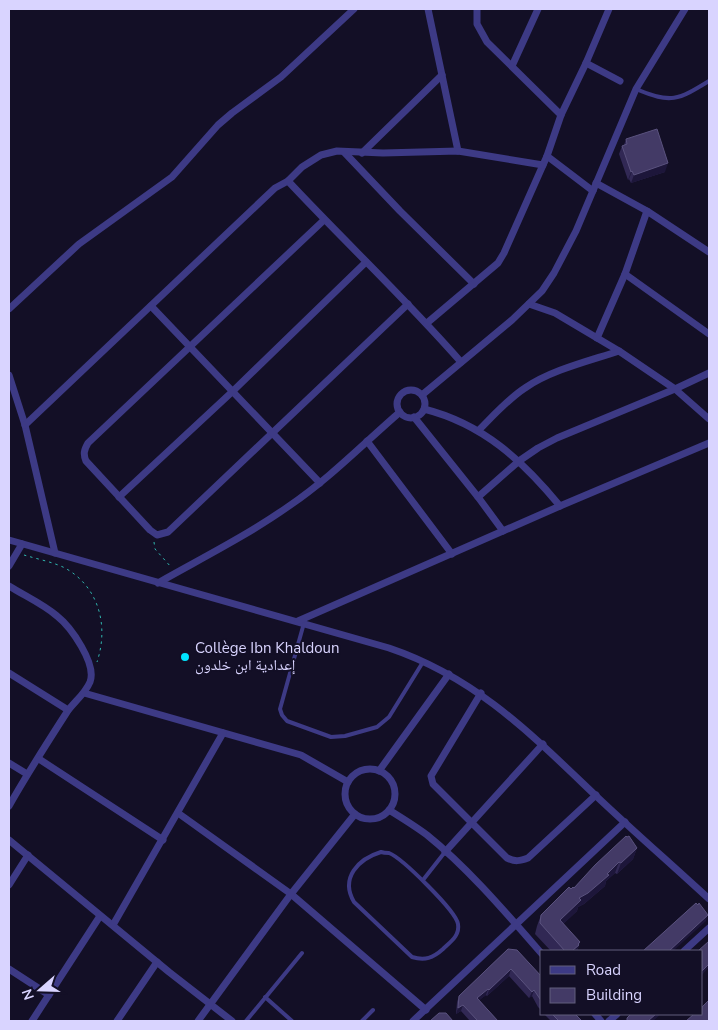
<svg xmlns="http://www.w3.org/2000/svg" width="718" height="1030" viewBox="0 0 718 1030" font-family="'Nunito Sans','Noto Naskh Arabic',sans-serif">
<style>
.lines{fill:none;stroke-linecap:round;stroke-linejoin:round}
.path{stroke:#2fb8b0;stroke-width:1;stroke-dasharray:2.5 4;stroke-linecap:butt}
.service{stroke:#3d3a85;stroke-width:4}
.minor{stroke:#3d3a85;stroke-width:7}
.wall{fill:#312854}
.shaded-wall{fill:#1d163a}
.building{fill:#433a66;stroke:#5a527e}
.poi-dot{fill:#00e5ff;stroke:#130f26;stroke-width:2}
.labels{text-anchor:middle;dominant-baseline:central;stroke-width:4;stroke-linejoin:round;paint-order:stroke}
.poi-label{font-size:15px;fill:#d9d4ff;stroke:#130f26;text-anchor:start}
</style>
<rect width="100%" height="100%" fill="#130f26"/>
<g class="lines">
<g class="path">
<path d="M154 542 155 549 171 567"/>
<path d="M24 555C37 559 53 562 65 568 99 587 109 626 97 662"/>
</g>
<g class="service">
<path d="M636 89C671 104 678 100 709 81"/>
<path d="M304 623 280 709 282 715 287 721 331 737 345 736 377 727 389 717 423 662"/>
<path d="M381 852C384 853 387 853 389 853 402 858 456 911 458 924 460 936 450 942 443 949 433 958 425 961 412 957L354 902C340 878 358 859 381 852Z"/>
<path d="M423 880 445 852"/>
<path d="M265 997 292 1021"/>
<path d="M246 1021 302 953"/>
<path d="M362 1021 373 1010"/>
</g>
<g class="minor">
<path d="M428 9 458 151"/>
<path d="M477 9V24L487 42 561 115"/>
<path d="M586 63 620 81"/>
<path d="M512 66 538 9"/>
<path d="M344 152 400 211 474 284"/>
<path d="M362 153 442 75"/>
<path d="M547 156 593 191"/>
<path d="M288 181C345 242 406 299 461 362"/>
<path d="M596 183 647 211 709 252"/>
<path d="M324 220 88 443C84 450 83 454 86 461L150 530 157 535 168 532 408 304"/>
<path d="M625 274 709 334"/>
<path d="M529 304 555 313 619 351 675 389 709 419"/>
<path d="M151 306 320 483"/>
<path d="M9 309 79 244 172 177 218 125 232 113 281 77 354 9"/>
<path d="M427 323 498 263 504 253 547 156 561 115 586 63 609 9"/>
<path d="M597 338 625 274 647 211"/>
<path d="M9 375 25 425 55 553"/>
<circle cx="411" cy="404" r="14"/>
<path d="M422 395 512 320 542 291 554 273 576 231 636 89 685 9"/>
<path d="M424 409C483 424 522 460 560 506"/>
<path d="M414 417 478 497 503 531"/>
<path d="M25 425 275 188 288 181 302 167 321 155 337 151 383 153 458 151 543 165"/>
<path d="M479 430C494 415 508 399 525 388 551 370 589 361 619 351"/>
<path d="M367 441 452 554"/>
<path d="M119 497 233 391 366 262"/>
<path d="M478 497 519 461 538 448 557 438 675 389 709 373"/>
<path d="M9 540 389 648C475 677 530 733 594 794 632 830 671 864 709 899"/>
<path d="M9 566 22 544"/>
<path d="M158 583C202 558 248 535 289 506 329 479 363 444 400 412"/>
<path d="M9 586C25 596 43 604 57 616 71 627 97 664 90 682 85 694 74 702 67 712 47 743 27 774 9 806"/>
<path d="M298 621 560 506 709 443"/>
<path d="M9 673 68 710"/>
<path d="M84 693 301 755 348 782"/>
<path d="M481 693 431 776 433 784 507 858C515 862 520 861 528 858L596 795"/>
<path d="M39 759 163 840"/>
<path d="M9 763 27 774"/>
<circle cx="370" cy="794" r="25"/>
<path d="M379 771 449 674"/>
<path d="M389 810C402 818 415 826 427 835 468 868 507 914 542 954"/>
<path d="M178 813 291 894 426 1010"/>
<path d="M9 840 169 972 232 1021"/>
<path d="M445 852 543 744"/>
<path d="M9 885 28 855"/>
<path d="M113 925 223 733"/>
<path d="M684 951 709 928"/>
<path d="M9 969 49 995"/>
<path d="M595 1014 601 1021"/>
<path d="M32 1021 100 916"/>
<path d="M117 1021 157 962"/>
<path d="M198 1021 291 894 355 814"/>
<path d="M413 1021 625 822"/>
<path d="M609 1021 617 1014"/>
</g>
</g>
<g class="wall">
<path d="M626 139 665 172 631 183 629 179 628 180 619 154 622 146 624 145Z"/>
<path d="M637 848 633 859 617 874 615 873 606 881 605 886 584 904 578 907 577 911 563 924 580 942 577 951H551L535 934 537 926 541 915 571 889Z"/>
<path d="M508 949 542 977V1011L538 1007 532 996 529 998 509 976 487 996 486 995 479 1000 498 1021H470L461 1011 456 1014 457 1002 459 996Z"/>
<path d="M544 1014H575L581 1021H551Z"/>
</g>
<g class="shaded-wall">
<path d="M668 163 665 172 631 183 634 175Z"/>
<path d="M632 171 629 179 628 180 631 172Z"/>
<path d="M637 848 633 859 617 874 621 863Z"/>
<path d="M619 862 615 873 606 881 605 886 584 904 578 907 577 911 556 931 560 920 579 898Z"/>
<path d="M708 915 706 921 673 951H669Z"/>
<path d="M580 942 577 951H572L578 944Z"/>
<path d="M709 964V967L702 975V971Z"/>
<path d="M511 969 509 976 487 996 489 990Z"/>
<path d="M488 989 486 995 475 1004 477 998Z"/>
<path d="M534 990 532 996 529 998 532 992Z"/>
<path d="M463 1005 461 1011 456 1014 458 1008Z"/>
<path d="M656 1014H661L653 1021H648Z"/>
</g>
<g class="building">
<path d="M657 129 668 163 634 175 632 171 631 172 622 146 627 144 626 139Z"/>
<path d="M626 836 627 837 629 836 637 848 621 863 619 862 607 874 609 875 588 893 579 898 581 900 560 920 580 942 578 944 579 945 572 951H565L540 923 541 915 569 887 571 889 573 887 574 888 595 865Z"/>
<path d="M696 903 698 905 699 903 708 915 669 951H643Z"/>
<path d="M709 941V964L702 971V951H698Z"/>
<path d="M508 949 517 950 542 977V1002L534 990 532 992 511 969 489 990 488 989 477 998 498 1021H478L463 1005 458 1008 459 996Z"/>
<path d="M709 1000V1021H686L694 1014H702V1007Z"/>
<path d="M439 1013H446L453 1021H430Z"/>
<path d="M552 1014H575L581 1020V1021H559Z"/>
<path d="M631 1014H656L648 1021H627V1018Z"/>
</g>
<circle class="poi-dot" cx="185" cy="657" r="5"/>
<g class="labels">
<g class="poi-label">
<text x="195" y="648">Collège Ibn Khaldoun<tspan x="195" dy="17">إعدادية ابن خلدون</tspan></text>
</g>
</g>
<rect width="718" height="1030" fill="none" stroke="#d9d4ff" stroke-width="20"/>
<rect x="540" y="950" width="162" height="65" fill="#130f26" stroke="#625e7d"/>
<rect x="550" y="966" width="25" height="8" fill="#3d3a85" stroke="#625e7d"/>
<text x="586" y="975" font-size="15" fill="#d9d4ff">Road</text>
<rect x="550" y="988" width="25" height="15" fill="#433a66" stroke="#625e7d"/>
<text x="586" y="1000" font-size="15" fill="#d9d4ff">Building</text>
<g transform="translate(40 990) rotate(250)" stroke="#130f26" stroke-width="4" paint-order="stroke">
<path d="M0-4L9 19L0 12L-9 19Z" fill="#d9d4ff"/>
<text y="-8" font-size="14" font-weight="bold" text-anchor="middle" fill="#d9d4ff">N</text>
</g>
</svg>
